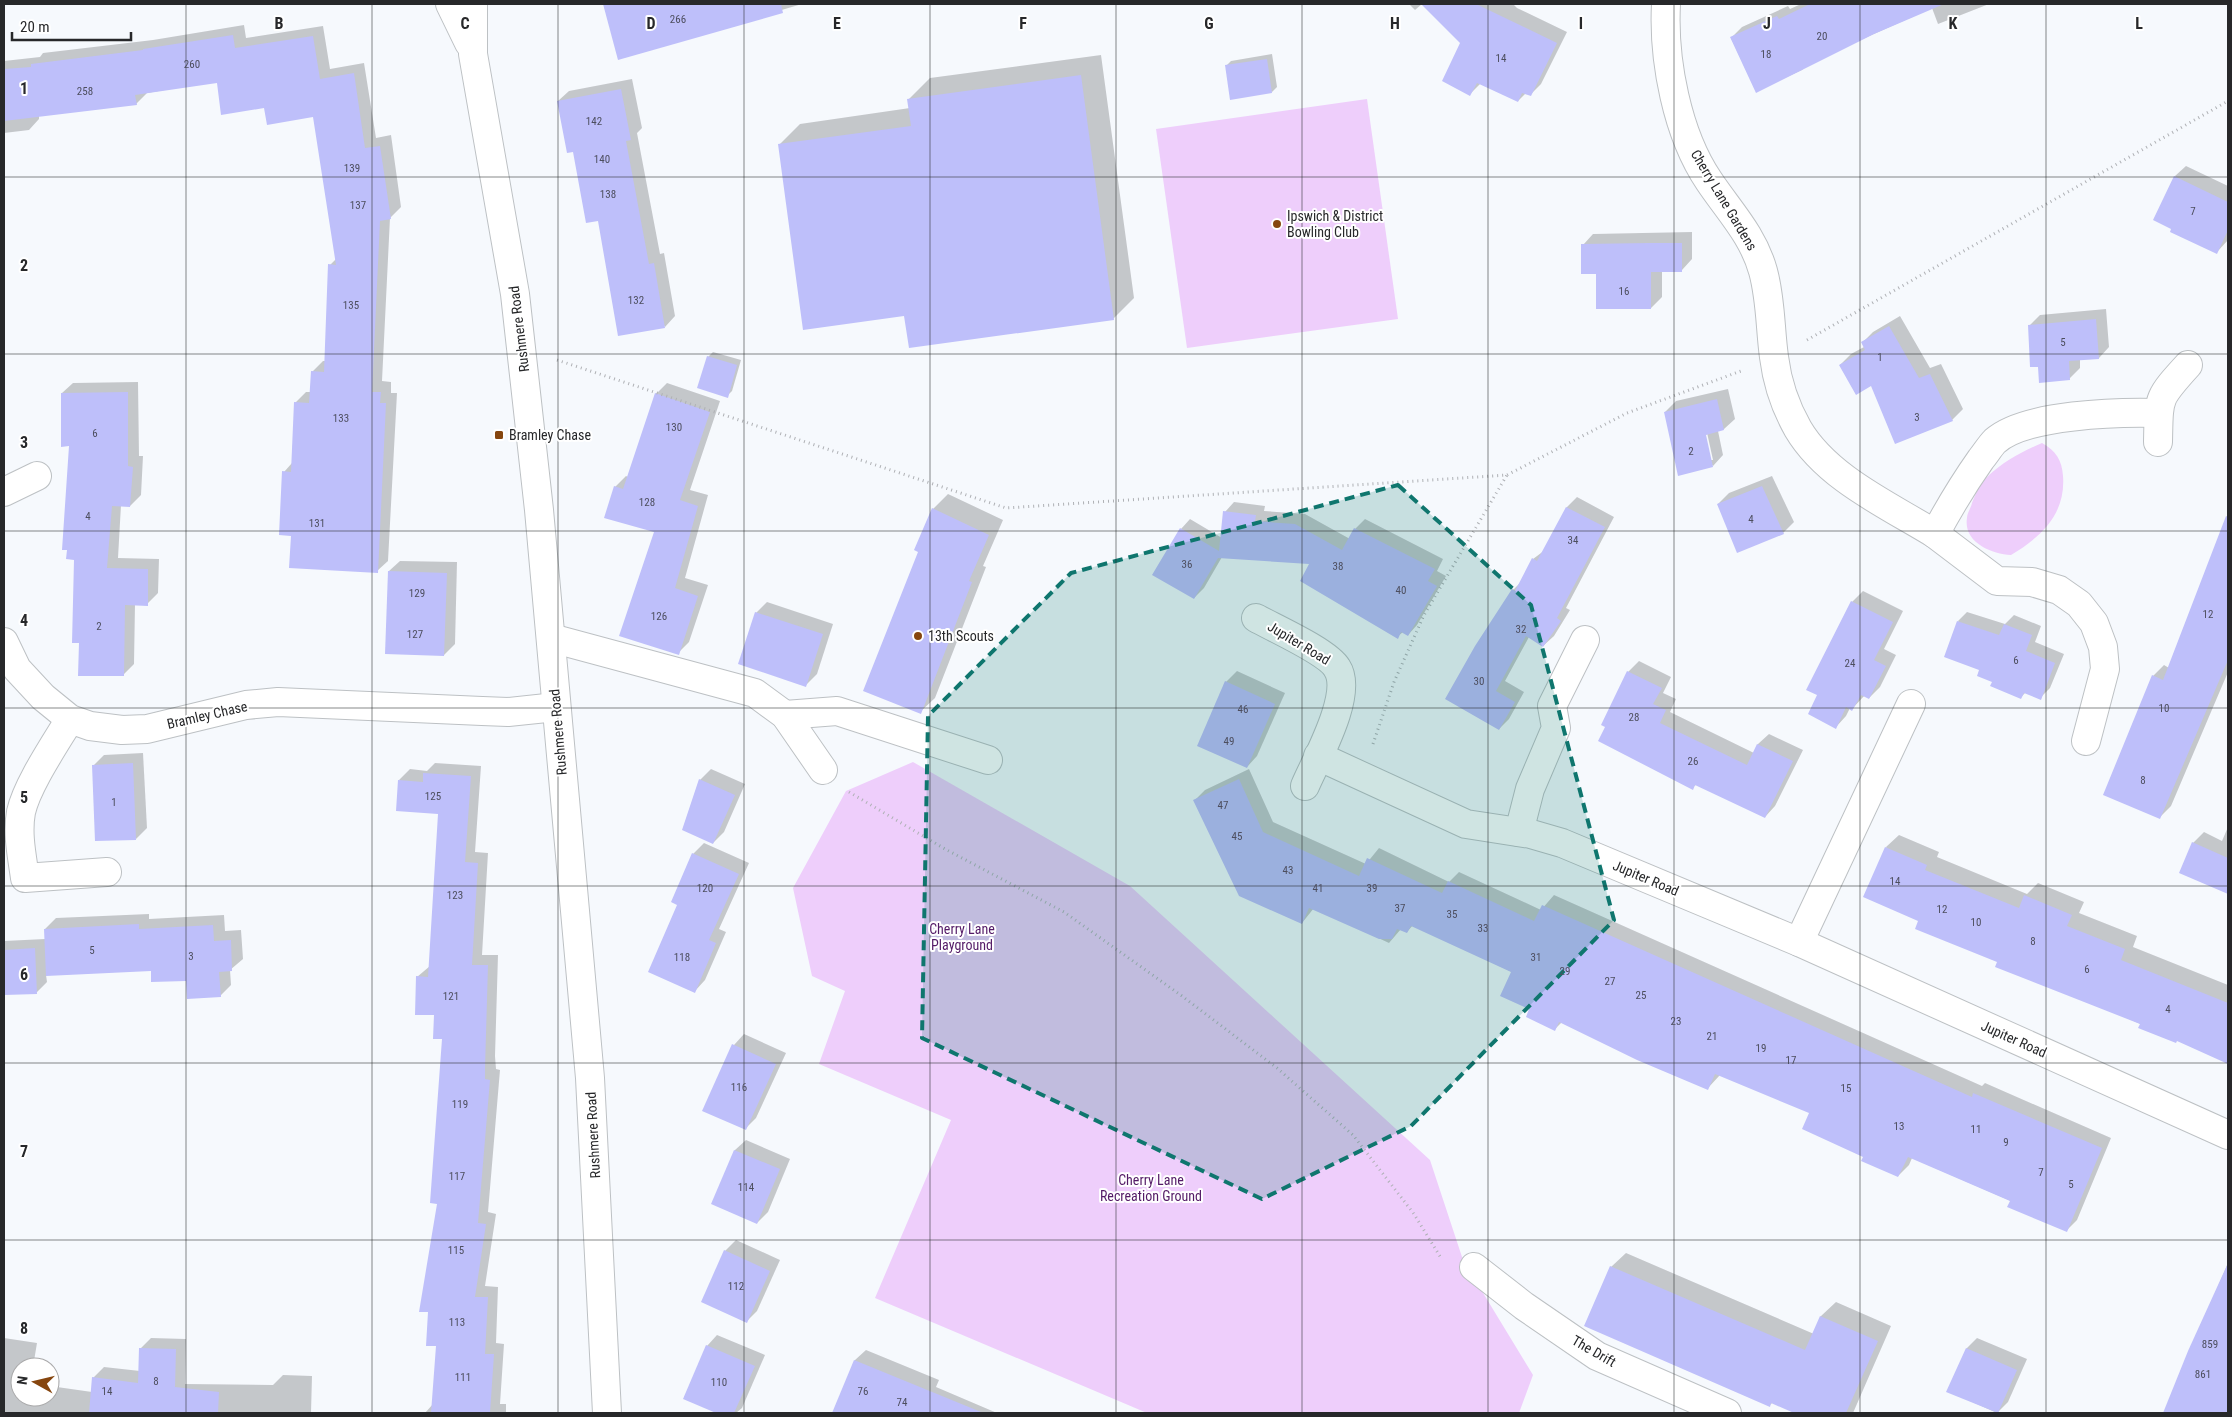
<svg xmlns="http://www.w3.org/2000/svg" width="2232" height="1417" viewBox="0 0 2232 1417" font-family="'Roboto Condensed',sans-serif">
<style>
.green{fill:#eecefb}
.shadow{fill:#0003;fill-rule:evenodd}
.building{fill:#bebffa}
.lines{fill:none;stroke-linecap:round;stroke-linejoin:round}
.minor-casing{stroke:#bdc1c4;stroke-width:30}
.path{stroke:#afb1b5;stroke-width:3;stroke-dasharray:1 4;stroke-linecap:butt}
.minor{stroke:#fff;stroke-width:28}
.marked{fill:#0f766e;fill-opacity:0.2;stroke:#0f766e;stroke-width:4;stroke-dasharray:10 6;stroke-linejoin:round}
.grid{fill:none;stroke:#27282a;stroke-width:1;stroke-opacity:0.55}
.poi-dot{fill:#86460f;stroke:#fff;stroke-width:2}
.labels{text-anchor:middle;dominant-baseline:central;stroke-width:4;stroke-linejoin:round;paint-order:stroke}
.number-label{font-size:11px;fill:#4d4e5e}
.street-label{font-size:14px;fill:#27282a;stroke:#fff}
.poi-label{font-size:14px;fill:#27282a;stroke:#fff;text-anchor:start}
.park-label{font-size:14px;fill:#531a66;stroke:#fff}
.grid-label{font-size:16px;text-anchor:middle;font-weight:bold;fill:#27282a;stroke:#fff;stroke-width:4;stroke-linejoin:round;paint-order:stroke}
</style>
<rect width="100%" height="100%" fill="#f6f9fd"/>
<g class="green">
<path d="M1367 99 1398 319 1187 348 1156 129Z"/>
<path d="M2042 443C2056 451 2062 460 2063 476 2066 514 2041 537 2011 555 1991 554 1963 542 1967 518 1967 513 1971 508 1972 503 1975 495 1980 483 1987 477 2004 461 2021 452 2042 443Z"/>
<path d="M913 762 1130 886 1430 1160 1463 1260 1533 1375 1519 1413H1147L875 1298 951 1120 819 1064 845 991 812 976 793 888 846 791Z"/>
</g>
<g class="shadow">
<path d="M604 4H802L619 58Z"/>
<path d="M1409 4H1422L1415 10Z"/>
<path d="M1423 4H1513L1517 8 1567 32 1541 84 1530 95 1526 93 1518 101 1481 83 1470 94 1462 43Z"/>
<path d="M1801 4H1989L1938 24 1932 8 1809 63 1802 70 1756 91 1731 38 1742 27 1788 6 1790 9Z"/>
<path d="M244 25 246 38 323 26 330 69 364 63 376 138 391 135 401 207 390 218 382 381 391 382V393H397L388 561 377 571 292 535 284 472 292 463 295 403 306 392H311L312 372 323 361H326L330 265 336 259 314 116 265 107 218 81 147 93 136 104 39 115V119L29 130 4 133V61L40 57 43 53 153 40Z"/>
<path d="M1272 54 1277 87 1272 92 1226 66 1231 61Z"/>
<path d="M1101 55 1134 298 1113 319 905 315 779 145 800 124 910 108 909 99 930 78Z"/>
<path d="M632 79 642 128 637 133 660 254 664 253 675 316 665 327 599 220 558 101 569 91Z"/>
<path d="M2186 166 2228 186V240L2217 252 2175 176Z"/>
<path d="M1692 232V259L1682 270 1662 271V297L1651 308 1597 273 1583 245 1593 234Z"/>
<path d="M2106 309 2109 347 2099 358 2080 359V368L2069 379 2039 366 2029 326 2040 315Z"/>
<path d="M1900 316 1930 368 1941 364 1963 409 1952 420 1872 384 1840 365 1851 354 1864 347 1862 343 1873 332Z"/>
<path d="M713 352 741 360 732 391 727 396 708 357Z"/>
<path d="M138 382 139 456H143L141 495 130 506 121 505 118 558 159 559 158 593 147 604H135L134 664 123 675 80 642 71 445 62 393 73 383Z"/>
<path d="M667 383 720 401 690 490 708 495 685 578 708 585 689 642 678 653 655 532 615 487 626 476 628 477 656 394Z"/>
<path d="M1728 389 1735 419 1724 429 1718 431 1723 455 1713 466 1665 412 1676 401ZM1706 428 1713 460H1710L1703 429Z"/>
<path d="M1772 476 1794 522 1783 533 1718 504 1729 493Z"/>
<path d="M948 494 1003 520 983 566 986 567 935 698 920 712 919 552 933 509Z"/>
<path d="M1577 497 1614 517 1566 608 1570 610 1554 636 1543 646 1529 637 1505 681 1524 692 1509 719 1499 729 1447 699 1513 590 1521 582 1533 559 1545 550 1567 507Z"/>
<path d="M1234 502 1265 506 1264 511 1305 514 1350 539 1355 529 1365 519 1443 559 1437 571 1446 576 1417 625 1408 635 1403 632 1397 637 1311 563 1222 557 1204 588 1194 598 1181 529 1190 519 1222 538 1225 512Z"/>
<path d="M2228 524V672L2171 806 2160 817 2153 676 2164 665 2169 668Z"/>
<path d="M400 561 457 562 455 644 444 655 389 571Z"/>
<path d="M1863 591 1903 611 1884 649 1896 655 1880 687 1869 698 1865 695 1852 709 1850 708 1846 716 1836 727 1819 695 1852 602Z"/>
<path d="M767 602 833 624 817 674 806 685 756 613Z"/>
<path d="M1967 612 2005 624 2014 615 2041 626 2035 642 2064 654 2050 688 2040 698 2026 692 2021 697 1994 681 1981 669 1958 621Z"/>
<path d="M1639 661 1671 677 1663 693 1676 699 1670 712 1754 753 1758 744 1769 734 1803 750 1775 806 1765 817 1697 784 1692 788 1628 672Z"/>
<path d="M1237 671 1285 693 1257 756 1247 767 1226 682Z"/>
<path d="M143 753 147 828 136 839 93 766 104 755Z"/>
<path d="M435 763 481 766 475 852 488 853 482 955H498L495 1056 496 1069 500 1070 488 1212 496 1214 485 1286 498 1287 496 1343 504 1344 500 1404H506V1413H425L433 1404 438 1345V1203L444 1038 435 1014 417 977 430 966 439 813 399 780 410 769 427 771Z"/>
<path d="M711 769 745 784 724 832 713 843 700 780Z"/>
<path d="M1249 769 1273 822 1366 864 1379 848 1449 882 1459 872 1541 910 1554 895 1982 1086 1985 1083 2111 1138 2077 1220 2066 1231 2011 1201 1912 1158 1909 1165 1898 1176 1865 1156 1811 1112 1720 1075 1708 1088 1562 1022 1555 1029 1531 1009 1512 972 1413 925 1407 932 1401 929 1389 943 1314 908 1302 923 1194 801 1205 790Z"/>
<path d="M2228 827V893L2180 872 2193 843 2204 832 2222 841Z"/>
<path d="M1899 835 1939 852 1937 857 2027 894 2038 883 2084 902 2079 913 2137 936 2133 947 2228 985V1063L1999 961 1920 920 1886 847Z"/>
<path d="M704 843 749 863 719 929 726 932 705 980 695 991 679 904 693 854Z"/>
<path d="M149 914V919L224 915 225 931 241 930 243 959 230 970 231 985 220 996 187 979 152 970 46 975 47 982 37 992 4 994V941L45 939V929L56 918Z"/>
<path d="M744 1034 786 1053 756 1118 745 1129 734 1045Z"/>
<path d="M746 1140 790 1159 768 1212 757 1223 713 1204 735 1150Z"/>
<path d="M736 1240 780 1260 757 1311 746 1322 725 1251Z"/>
<path d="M1626 1253 1814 1334 1821 1316 1836 1302 1891 1326 1853 1413H1797L1773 1402 1770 1405 1611 1267Z"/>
<path d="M2228 1263V1396L2221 1413H2164Z"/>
<path d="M717 1335 765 1355 742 1408 736 1413H719L684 1398 707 1346Z"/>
<path d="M4 1338 37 1343 33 1367H20V1397H50V1386L92 1392 93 1378 104 1367 140 1371V1349L151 1338 186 1339 185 1384 273 1385 283 1375 312 1376 311 1413H4Z"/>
<path d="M1977 1338 2027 1359 2008 1402 1997 1413 1948 1391 1967 1348Z"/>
<path d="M866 1350 939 1380 936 1387 997 1413H833L855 1360Z"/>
</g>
<g class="building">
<path d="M603 4H781L783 13 618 60Z"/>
<path d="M1421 4H1476L1557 43 1531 96 1522 93 1518 102 1477 83 1470 96 1442 81 1460 43Z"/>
<path d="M1810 4H1944L1874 34 1756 93 1730 37 1777 16 1779 19Z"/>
<path d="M233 35 235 48 313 36 320 79 354 73 365 148 380 146 391 219 380 221 372 392H381L380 403H386L378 573 289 568 291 536 279 535 282 471 291 472 294 402 309 403 311 371 324 372 328 264 336 265 313 117 267 125 264 108 221 115 217 83 135 95 137 105 4 121V69L31 67V64L143 50V49Z"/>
<path d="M1267 59 1272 93 1230 100 1225 65Z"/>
<path d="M1081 75 1114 320 909 348 904 316 803 330 778 144 911 126 907 99Z"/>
<path d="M621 89 631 140 626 141 649 264 654 263 665 328 618 336 598 221 586 223 573 152 567 153 557 101Z"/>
<path d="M2174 176 2228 202V230L2217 254 2170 232 2171 229 2153 220Z"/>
<path d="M1651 243H1682V272H1651V309H1596V274H1581V244Z"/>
<path d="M2096 319 2099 359 2069 361 2070 380 2039 383 2038 367H2030L2028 325Z"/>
<path d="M1889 326 1919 378 1930 374 1953 421 1895 444 1871 386 1856 395 1839 365 1865 350 1861 342Z"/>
<path d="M707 356 737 365 728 398 697 388Z"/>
<path d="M128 392V466L133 467 130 507 112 506 107 568 148 569V606L125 605 124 676H78L79 643H72L74 560 66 559 67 550H62L69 446 61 447V393Z"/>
<path d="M655 393 710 412 680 500 698 506 675 588 698 596 679 655 619 636 654 532 604 518 614 486 623 489Z"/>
<path d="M1717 399 1724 430 1706 435 1713 467 1678 476 1664 412Z"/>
<path d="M1762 486 1784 534 1737 553 1717 504Z"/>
<path d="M1566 507 1605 527 1557 618 1561 621 1543 647 1526 636 1496 691 1515 702 1499 730 1445 699 1475 646 1512 589 1515 591 1532 558 1537 561Z"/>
<path d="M932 508 989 535 969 581 972 582 921 714 863 691 918 552 914 550Z"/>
<path d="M1223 511 1256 515 1255 521 1295 524 1342 550 1354 528 1435 569 1428 581 1437 586 1408 636 1401 632 1398 639 1300 581 1309 564 1218 558 1194 599 1152 575 1180 528 1219 551Z"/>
<path d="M2226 516 2228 517V660L2160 819 2103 795 2152 675 2163 680Z"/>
<path d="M388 571 447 573 444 656 385 654Z"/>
<path d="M1851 601 1893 622 1874 660 1886 666 1869 699 1861 695 1852 711 1846 707 1836 729 1808 714 1817 695 1806 690Z"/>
<path d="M755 612 823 634 806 687 738 664Z"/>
<path d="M1957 621 1999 635 2004 624 2032 635 2026 651 2055 663 2041 700 2024 693 2021 699 1990 686 1992 682 1977 676 1979 670 1944 657Z"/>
<path d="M1627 671 1662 688 1653 704 1666 710 1660 723 1747 765 1757 744 1793 761 1765 818 1695 785 1693 790 1598 741 1605 727 1601 725Z"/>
<path d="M1225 681 1275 704 1247 768 1197 746Z"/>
<path d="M133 763 136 840 95 841 92 765Z"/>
<path d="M423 773 471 776 465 862 478 863 472 965H488L485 1068V1079L490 1080 478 1223 486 1224 475 1297H488L485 1354H494L490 1413H431L436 1346H426L428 1312H419L437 1204 430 1203 442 1039H433L434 1015H415L416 976 428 977 438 814 396 811 398 780 423 782Z"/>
<path d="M699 779 735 795 713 844 682 830Z"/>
<path d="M1239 779 1263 832 1359 876 1367 858 1442 893 1448 881 1534 921 1542 905 1972 1097 1973 1093 2102 1148 2067 1232 2007 1207 2010 1201 1908 1157 1898 1177 1861 1161 1863 1157 1802 1129 1809 1113 1715 1074 1708 1090 1637 1060 1559 1022 1555 1031 1526 1017 1529 1009 1500 996 1511 972 1411 926 1407 933 1397 929 1392 939H1379L1309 908 1302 924 1239 896 1193 800Z"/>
<path d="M2192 842 2228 858V894L2179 873Z"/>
<path d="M1885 847 1927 865 1925 870 2019 908 2024 895 2072 915 2067 926 2125 949 2121 960 2228 1003V1064L2177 1041 2176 1043 2138 1028 2140 1024 1995 967 1997 962 1915 929 1918 921 1863 897Z"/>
<path d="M692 853 739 874 709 940 716 943 695 993 648 972 677 905 671 902Z"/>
<path d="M139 924V929L213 925 214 941 231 940 232 971 219 972 221 997 187 999 186 981 151 982V971L46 976 44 929Z"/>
<path d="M35 948 37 994 4 995V950Z"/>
<path d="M732 1044 776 1064 746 1130 702 1111Z"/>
<path d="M734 1150 780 1169 757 1224 711 1204Z"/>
<path d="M724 1250 770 1271 747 1323 701 1302Z"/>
<path d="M2228 1263V1413H2163L2188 1351Z"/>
<path d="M1610 1266 1805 1350 1820 1316 1878 1341 1846 1413H1794L1771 1403 1770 1407 1584 1326Z"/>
<path d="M706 1345 755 1366 734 1413H716L683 1399Z"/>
<path d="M139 1348 176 1349 175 1387 219 1392 218 1413H89L92 1377 138 1383Z"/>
<path d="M1966 1348 2017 1370 1998 1413 1946 1392Z"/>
<path d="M854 1360 981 1412 980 1413H832Z"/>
</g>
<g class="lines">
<defs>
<g id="minor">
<path d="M450 4 469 43"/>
<path d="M473 4V54L515 294 539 510 590 1078 607 1413"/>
<path d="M1666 4C1663 60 1677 134 1709 181 1729 211 1753 235 1763 271 1771 300 1770 328 1774 357 1777 381 1786 408 1798 429 1827 478 1888 505 1935 534 1949 508 1964 483 1981 459 1986 453 1990 446 1995 441 2025 414 2119 412 2158 413"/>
<path d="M2158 442C2159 397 2157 399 2188 365"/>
<path d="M4 492 37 476"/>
<path d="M1935 534 1997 581 2032 582 2059 590 2079 604 2094 623 2103 647 2105 669 2086 741"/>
<path d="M1256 618C1274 628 1328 652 1337 668 1354 694 1316 760 1305 786"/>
<path d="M551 638 755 693 785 715 823 770"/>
<path d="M4 642 17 669 43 697 70 719 90 726 122 730 147 729 246 705 278 702 482 711 508 712 556 707"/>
<path d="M785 715 837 711 988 760"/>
<path d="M70 719C55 744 27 785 21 812 17 834 22 856 25 878L107 872"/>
<path d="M1318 756 1466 824 1531 834 1562 843 1799 942 2228 1135"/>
<path d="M1519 832 1530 789 1556 728 1552 706 1585 640"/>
<path d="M1799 942 1911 704"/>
<path d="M1474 1267 1524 1306 1597 1356 1727 1413"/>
</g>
</defs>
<use href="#minor" class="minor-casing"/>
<g class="path">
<path d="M1807 340 2228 101"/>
<path d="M557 360 1006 508 1507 475 1627 413 1741 371"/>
<path d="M1373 744 1394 682 1424 615 1507 475"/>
<path d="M849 792 945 849 1064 912 1182 996 1277 1068 1353 1135 1414 1214 1441 1258"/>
</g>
<use href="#minor" class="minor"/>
</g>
<path class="marked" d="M1398 485 1531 605 1614 920 1411 1126 1262 1199 922 1038 928 716 1071 573Z"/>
<path class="grid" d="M186 4V1413M372 4V1413M558 4V1413M744 4V1413M930 4V1413M1116 4V1413M1302 4V1413M1488 4V1413M1674 4V1413M1860 4V1413M2046 4V1413M4 177H2228M4 354H2228M4 531H2228M4 708H2228M4 886H2228M4 1063H2228M4 1240H2228"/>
<g class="poi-dot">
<circle cx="1277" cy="224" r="5"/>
<rect x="494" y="430" width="10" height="10" rx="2.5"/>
<circle cx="918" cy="636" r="5"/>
</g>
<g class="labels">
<g class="number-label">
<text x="678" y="19">266</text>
<text x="1822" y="36">20</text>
<text x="1766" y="54">18</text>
<text x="1501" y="58">14</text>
<text x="192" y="64">260</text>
<text x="85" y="91">258</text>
<text x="594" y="121">142</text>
<text x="602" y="159">140</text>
<text x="352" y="168">139</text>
<text x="608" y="194">138</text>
<text x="358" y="205">137</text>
<text x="2193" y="211">7</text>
<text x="1624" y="291">16</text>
<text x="636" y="300">132</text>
<text x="351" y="305">135</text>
<text x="2063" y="342">5</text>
<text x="1880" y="357">1</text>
<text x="1917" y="417">3</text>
<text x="341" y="418">133</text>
<text x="674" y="427">130</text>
<text x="95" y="433">6</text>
<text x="1691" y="451">2</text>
<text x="647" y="502">128</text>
<text x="88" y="516">4</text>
<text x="1751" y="519">4</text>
<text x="317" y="523">131</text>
<text x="1573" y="540">34</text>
<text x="1187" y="564">36</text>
<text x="1338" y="566">38</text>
<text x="1401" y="590">40</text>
<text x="417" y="593">129</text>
<text x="2208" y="614">12</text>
<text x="659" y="616">126</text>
<text x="99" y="626">2</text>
<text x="1521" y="629">32</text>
<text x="415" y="634">127</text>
<text x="2016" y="660">6</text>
<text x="1850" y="663">24</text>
<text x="1479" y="681">30</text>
<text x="2164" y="708">10</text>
<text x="1243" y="709">46</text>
<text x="1634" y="717">28</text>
<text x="1229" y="741">49</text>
<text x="1693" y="761">26</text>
<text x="2143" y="780">8</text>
<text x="433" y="796">125</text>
<text x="114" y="802">1</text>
<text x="1223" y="805">47</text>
<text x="1237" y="836">45</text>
<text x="1288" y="870">43</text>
<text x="1895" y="881">14</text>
<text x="705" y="888">120</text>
<text x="1318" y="888">41</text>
<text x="1372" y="888">39</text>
<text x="455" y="895">123</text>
<text x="1400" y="908">37</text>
<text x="1942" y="909">12</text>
<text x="1452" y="914">35</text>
<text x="1976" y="922">10</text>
<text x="1483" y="928">33</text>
<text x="2033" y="941">8</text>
<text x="92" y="950">5</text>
<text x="191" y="956">3</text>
<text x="682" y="957">118</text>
<text x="1536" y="957">31</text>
<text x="2087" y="969">6</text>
<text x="1565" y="971">29</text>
<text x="1610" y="981">27</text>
<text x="1641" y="995">25</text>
<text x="451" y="996">121</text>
<text x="2168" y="1009">4</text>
<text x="1676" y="1021">23</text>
<text x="1712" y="1036">21</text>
<text x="1761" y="1048">19</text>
<text x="1791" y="1060">17</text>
<text x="739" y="1087">116</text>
<text x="1846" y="1088">15</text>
<text x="460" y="1104">119</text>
<text x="1899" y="1126">13</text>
<text x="1976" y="1129">11</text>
<text x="2006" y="1142">9</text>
<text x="2041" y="1172">7</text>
<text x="457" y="1176">117</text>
<text x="2071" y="1184">5</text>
<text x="746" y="1187">114</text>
<text x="456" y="1250">115</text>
<text x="736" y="1286">112</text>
<text x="457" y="1322">113</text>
<text x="2210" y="1344">859</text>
<text x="2203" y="1374">861</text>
<text x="463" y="1377">111</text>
<text x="156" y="1381">8</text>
<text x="719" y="1382">110</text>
<text x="107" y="1391">14</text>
<text x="863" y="1391">76</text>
<text x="902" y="1402">74</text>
</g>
<g class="street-label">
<text transform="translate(1724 200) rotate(59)">Cherry Lane Gardens</text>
<text transform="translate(519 329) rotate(-97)">Rushmere Road</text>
<text transform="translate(1299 643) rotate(31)">Jupiter Road</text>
<text transform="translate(207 715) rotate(-13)">Bramley Chase</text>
<text transform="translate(558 732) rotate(-95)">Rushmere Road</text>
<text transform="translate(1646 878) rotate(23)">Jupiter Road</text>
<text transform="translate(2014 1039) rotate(24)">Jupiter Road</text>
<text transform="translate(593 1135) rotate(-93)">Rushmere Road</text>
<text transform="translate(1594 1351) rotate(30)">The Drift</text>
</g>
<g class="poi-label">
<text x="1287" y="216">Ipswich &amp; District<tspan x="1287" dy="16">Bowling Club</tspan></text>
<text x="509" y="435">Bramley Chase</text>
<text x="928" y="636">13th Scouts</text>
</g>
<g class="park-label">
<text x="962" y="929">Cherry Lane<tspan x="962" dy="16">Playground</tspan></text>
<text x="1151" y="1180">Cherry Lane<tspan x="1151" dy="16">Recreation Ground</tspan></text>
</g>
</g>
<g class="grid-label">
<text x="279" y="29">B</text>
<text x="465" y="29">C</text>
<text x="651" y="29">D</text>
<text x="837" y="29">E</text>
<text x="1023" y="29">F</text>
<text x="1209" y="29">G</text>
<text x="1395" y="29">H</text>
<text x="1581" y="29">I</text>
<text x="1767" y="29">J</text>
<text x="1953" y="29">K</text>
<text x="2139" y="29">L</text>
<text x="24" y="94">1</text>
<text x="24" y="271">2</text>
<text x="24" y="448">3</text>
<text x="24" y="626">4</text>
<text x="24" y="803">5</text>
<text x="24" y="980">6</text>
<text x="24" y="1157">7</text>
<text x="24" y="1334">8</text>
</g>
<rect width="2232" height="1417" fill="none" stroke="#27282a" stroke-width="10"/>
<g transform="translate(35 1382) rotate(278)"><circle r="24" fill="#ffffff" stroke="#a9a9aa"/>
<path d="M0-4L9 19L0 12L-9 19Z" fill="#86460f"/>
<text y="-8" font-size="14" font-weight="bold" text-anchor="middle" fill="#27282a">N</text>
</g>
<path d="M12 32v8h119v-8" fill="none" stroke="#27282a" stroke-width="2.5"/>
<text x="20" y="32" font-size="15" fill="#27282a" stroke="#ffffff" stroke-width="4" paint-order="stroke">20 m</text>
</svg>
